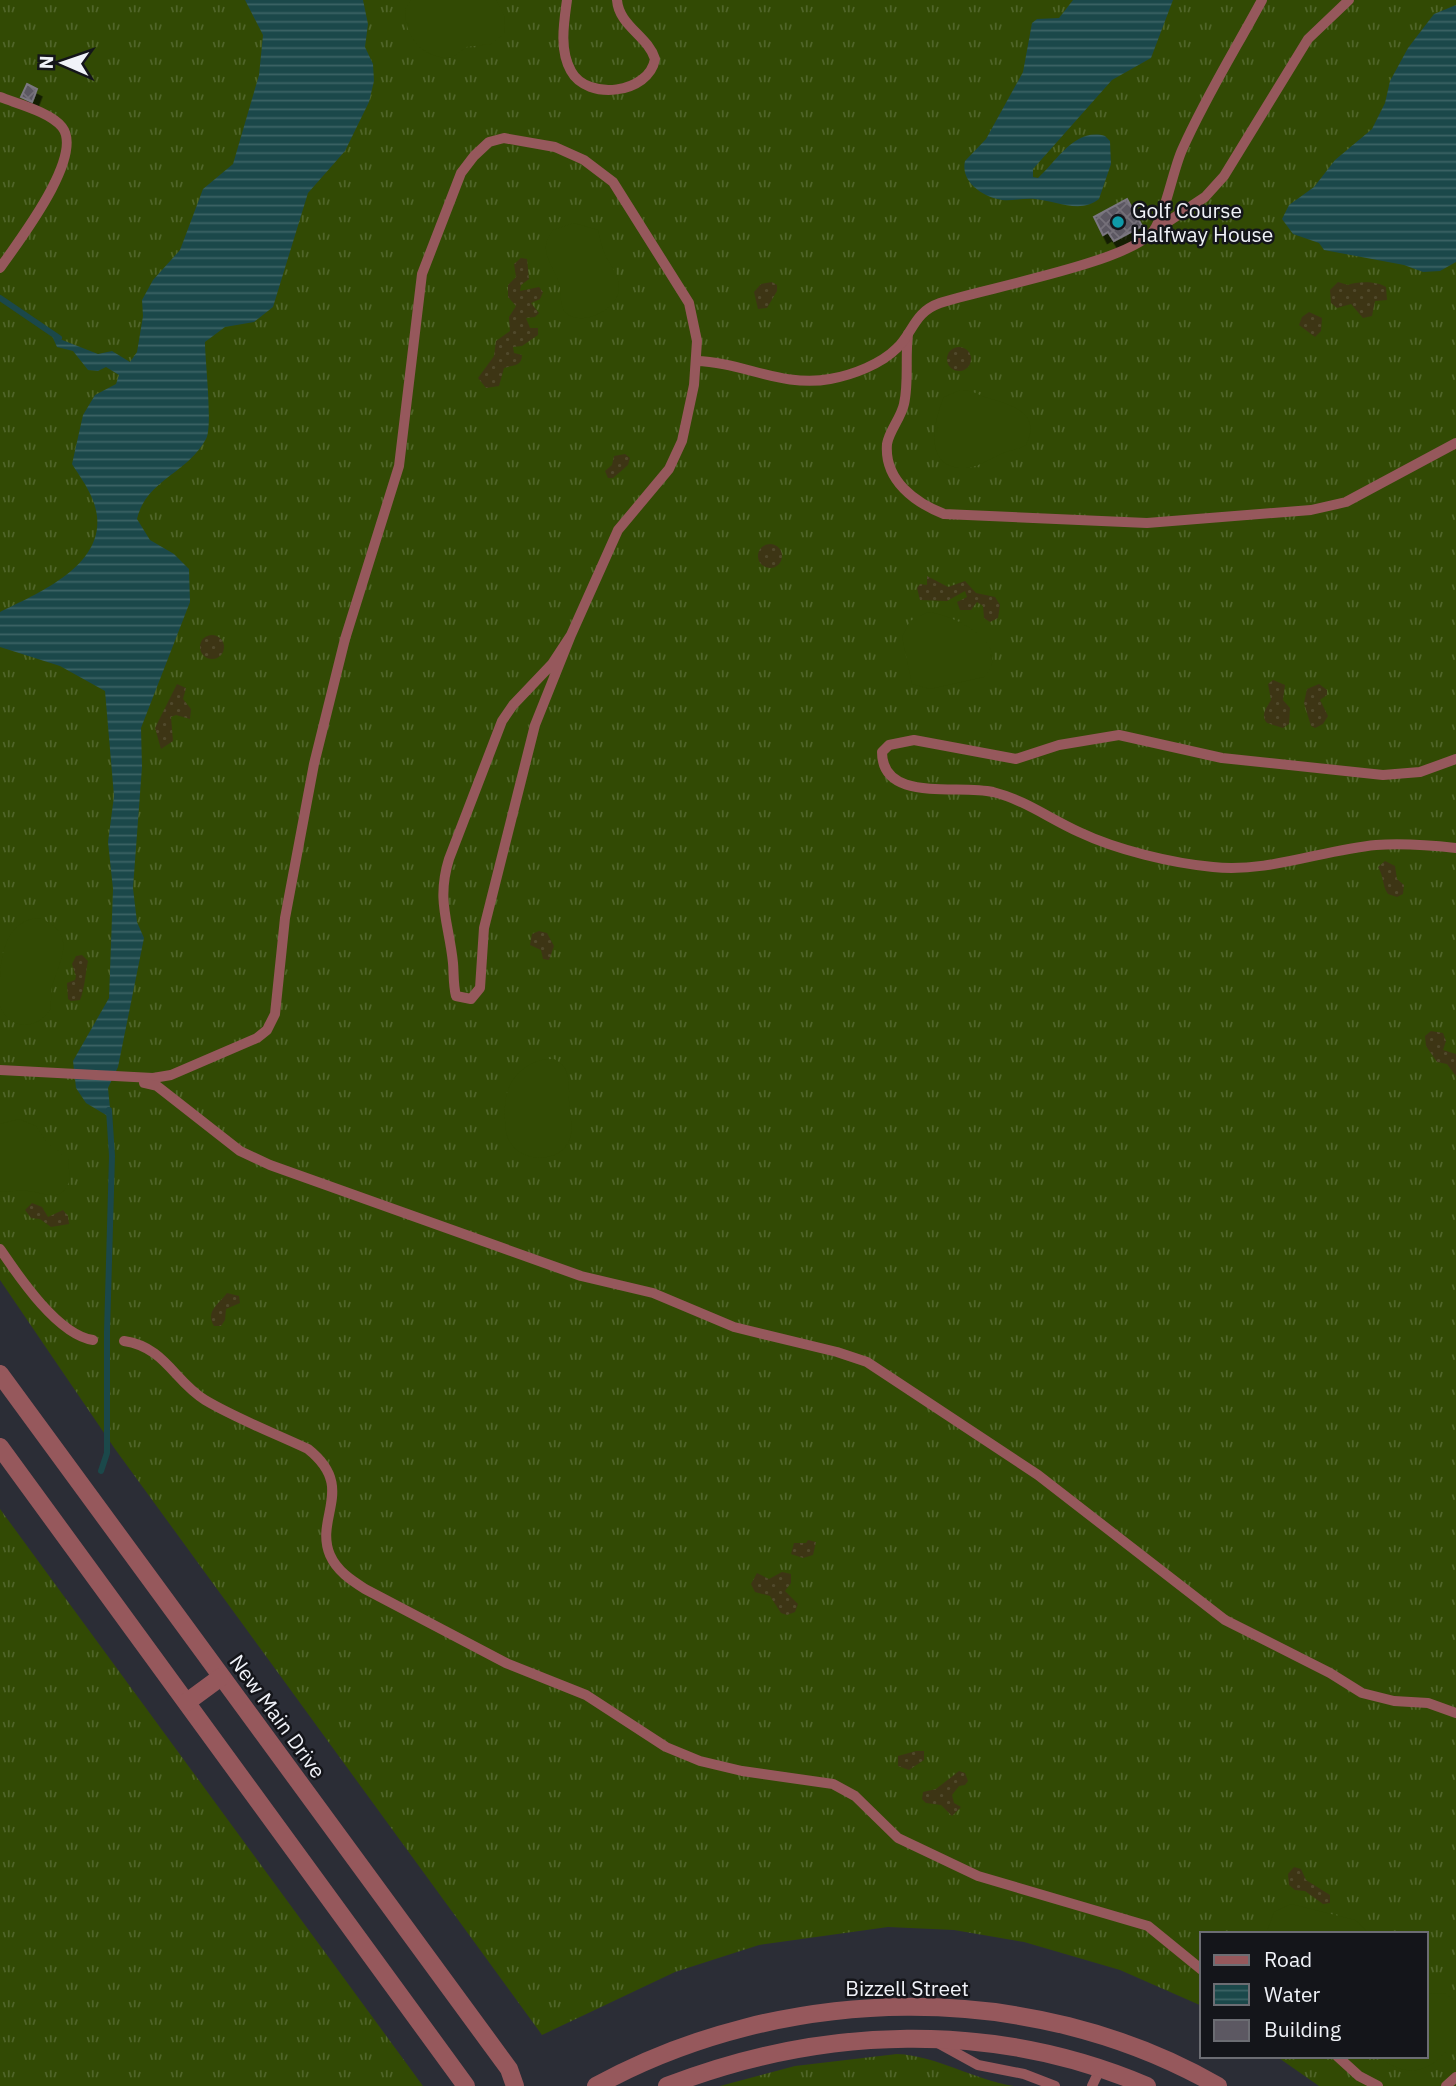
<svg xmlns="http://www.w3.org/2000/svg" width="1456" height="2086" viewBox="0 0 1456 2086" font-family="'IBM Plex Sans',sans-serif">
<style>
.grass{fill:url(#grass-tufts)}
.sand{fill:url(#sand-dots)}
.pitch{fill:#324a04}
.water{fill:url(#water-rules)}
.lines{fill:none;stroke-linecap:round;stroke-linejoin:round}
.stream{stroke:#1b484a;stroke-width:6}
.building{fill:url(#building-cross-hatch);stroke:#7b7782;stroke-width:2;filter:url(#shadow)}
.service{stroke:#96585c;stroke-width:10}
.tertiary{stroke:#96585c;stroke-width:18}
.culture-dot{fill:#0f9aa8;stroke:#14151a;stroke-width:2.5}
.labels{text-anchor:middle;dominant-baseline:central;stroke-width:5;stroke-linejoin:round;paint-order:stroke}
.poi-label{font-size:21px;fill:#f0f2f8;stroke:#14151a;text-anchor:start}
.street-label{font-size:21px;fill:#f0f2f8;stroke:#14151a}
</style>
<defs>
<pattern id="grass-tufts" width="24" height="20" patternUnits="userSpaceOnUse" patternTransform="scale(1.75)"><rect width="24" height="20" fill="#324a04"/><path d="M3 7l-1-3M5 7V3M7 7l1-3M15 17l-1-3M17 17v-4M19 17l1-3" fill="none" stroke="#506529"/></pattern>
<pattern id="sand-dots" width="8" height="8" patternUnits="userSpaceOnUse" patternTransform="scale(1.75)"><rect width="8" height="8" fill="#3d3514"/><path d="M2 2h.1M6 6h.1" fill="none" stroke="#50492b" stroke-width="1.8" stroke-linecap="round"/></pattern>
<pattern id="water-rules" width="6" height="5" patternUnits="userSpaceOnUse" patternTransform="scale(1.75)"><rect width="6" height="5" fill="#1b484a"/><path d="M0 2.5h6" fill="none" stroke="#3c6365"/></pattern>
<pattern id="building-cross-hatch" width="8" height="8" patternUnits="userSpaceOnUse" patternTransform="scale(1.75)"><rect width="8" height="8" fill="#5c5862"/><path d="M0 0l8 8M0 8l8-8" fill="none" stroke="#747079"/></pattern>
<filter id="shadow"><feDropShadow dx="4.5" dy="8" stdDeviation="0" flood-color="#0009"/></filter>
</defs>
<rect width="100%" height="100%" fill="#2b2d36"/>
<g class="grass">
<path d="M0 0H1456V2086H1319L1276 2056H1426V1934H1202V2006L1120 1970 1024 1942 954 1930 888 1927 759 1945 675 1972 542 2035 115 1449 0 1280Z"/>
<path d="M0 1509 423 2086H0Z"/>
<path d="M897 2054C938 2056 974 2080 1014 2086H720L795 2066Z"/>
</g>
<g class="sand">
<path d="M521 258 527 259 529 279 521 285 520 291 539 287 543 292 540 299 531 303 539 313 535 317 526 318 530 328H538V335L522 346 513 347 514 353 522 355C522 367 512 365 504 368L499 386 486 388 478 378 494 356 496 341 510 331 509 317 516 306 508 297V285L516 277 514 264Z"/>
<path d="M772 282 777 285V291L767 308 758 309 754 292 761 284Z"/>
<path d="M1338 282 1348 285C1357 281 1378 281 1386 287L1387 300 1375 301 1372 316 1363 318 1351 304 1337 308 1331 303 1330 290Z"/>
<path d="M1309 312 1322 318 1321 331 1315 337 1299 325 1302 317Z"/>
<circle cx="959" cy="359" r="12"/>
<path d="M625 454 630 458 628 465 613 478H608L605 471 612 465 614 456Z"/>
<circle cx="770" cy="556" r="12"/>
<path d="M927 576 948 587 965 581 976 593 995 597 1000 605 998 618 990 622 984 618 983 606 977 602 971 610H960L957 602 967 597 965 591 947 601 920 600 917 588 920 584 927 585Z"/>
<circle cx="212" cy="647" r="12"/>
<path d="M1273 680 1285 685 1283 700 1290 708 1289 724 1283 728 1267 723C1260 715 1267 707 1271 700L1268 684Z"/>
<path d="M177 684 186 688 183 699 191 709 190 719 176 715 171 717 173 741 161 749 155 728Z"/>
<path d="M1319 684 1327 690V695L1320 700 1328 716 1323 724 1315 728 1311 726 1304 703 1307 689Z"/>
<path d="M1385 861 1395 866 1397 879 1404 885 1403 894 1397 897 1388 894C1382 886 1384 876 1378 867Z"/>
<path d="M539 931 547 933 554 946 549 960 543 959 541 950 530 945 532 934Z"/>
<path d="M82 955 88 961C85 975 85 987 80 1000L71 1001 68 999 67 983 75 980 76 976 72 964 76 956Z"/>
<path d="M1431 1031 1443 1033 1446 1041 1443 1050 1456 1054V1076L1447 1064 1437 1062 1426 1046 1425 1036Z"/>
<path d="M32 1203 42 1207 48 1217 63 1210 68 1216 69 1224 51 1227 40 1219 31 1218 25 1210Z"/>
<path d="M227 1293 239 1296 240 1303 226 1309 225 1320 221 1326H214C205 1311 219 1304 227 1293Z"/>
<path d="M808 1540 816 1542 813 1555 803 1558 791 1554 794 1543H806Z"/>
<path d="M782 1572 791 1574V1583L785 1591 798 1604 795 1612 787 1615 781 1613 770 1596 755 1592 751 1584 757 1573 769 1579Z"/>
<path d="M916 1751H924V1760L909 1770 898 1766V1756Z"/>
<path d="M959 1771 965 1773 968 1781 965 1785 959 1786 952 1795 954 1803 961 1807 952 1816 941 1805 926 1803 922 1799 923 1792 936 1789Z"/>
<path d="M1294 1867 1301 1869 1306 1880 1330 1895V1903L1323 1904 1305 1891 1295 1890 1289 1885 1288 1874Z"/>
</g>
<g class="pitch">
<path d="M411 0H496L505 17 504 34 491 44 466 47 452 58C423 59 404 37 405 9Z"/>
<path d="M574 223 598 230C600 237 601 245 604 252 609 265 619 273 619 288 619 310 579 329 564 311 559 302 562 292 559 283 552 262 537 251 553 230Z"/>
<path d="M960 390C971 389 978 395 988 398 1012 405 1042 413 1026 445 1018 450 1009 450 1001 454 989 459 979 467 966 468 923 470 933 422 944 397Z"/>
<path d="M928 612C954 615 1015 644 984 677L930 689 912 684 902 637 910 621Z"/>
<path d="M40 918C75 934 63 953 53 983 50 992 52 1001 50 1010 37 1030 10 1031 0 1006 0 1000 0 990 0 984 0 958 5 919 40 918Z"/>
<path d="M554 1059C570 1067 569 1080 569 1096 568 1110 574 1125 570 1138 562 1163 526 1163 512 1145 504 1135 505 1121 505 1109 504 1081 526 1058 554 1059Z"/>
<path d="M19 1119 36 1126 46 1141 68 1159 70 1179C62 1204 47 1193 28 1191 19 1190 9 1192 0 1191V1124Z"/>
<path d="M1291 1904 1355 1920 1370 1934H1266L1274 1912Z"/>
<path d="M1426 1993 1446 1994 1456 2001V2040C1431 2071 1412 2082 1377 2056H1426Z"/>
</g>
<g class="water">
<path d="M245 0H363L368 24 365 47 373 64 374 81 369 102 345 151 308 193 273 307 254 322 225 327 205 342C205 360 213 427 206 439 187 474 146 480 137 519L150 540 174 554 189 569 190 602 141 728 142 767 133 888 137 922 144 938 118 1067 108 1088 111 1118 86 1103 76 1088 73 1061 109 998 113 889 108 842 114 796 105 691 60 666 0 647V612C43 591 118 560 92 498 87 486 79 475 72 464L83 415 95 395 116 384 119 375 106 367 98 371 88 370 73 351 57 347 52 336 98 354 112 351 130 362 137 352 143 316 142 300 153 280 180 250 203 189 233 164 259 75 263 35Z"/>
<path d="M1073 0H1173L1151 58 1112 80 1033 169V177L1038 178C1056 162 1075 127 1105 136L1110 141 1111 164 1099 199C1081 214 1056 201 1035 199 1024 198 1013 201 1002 200 983 197 960 182 965 161L986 139 1023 72 1032 23 1037 19 1059 18Z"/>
<path d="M1456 5V262L1440 271 1423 272 1404 265 1324 250 1319 243 1293 234 1282 219 1289 205 1314 187 1335 160 1372 129 1385 103 1390 81 1408 48 1434 14Z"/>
</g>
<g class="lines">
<g class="stream">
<path d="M0 298 59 338"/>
<path d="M101 1471 107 1453V1332L112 1156 109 1110"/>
</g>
</g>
<g class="building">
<path d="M27 84 37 89 32 102 21 97Z"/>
<path d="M1127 199 1142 226 1114 241 1108 232 1103 235 1094 217Z"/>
</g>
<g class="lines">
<g class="service">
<path d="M567 0C564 22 559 50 571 71 587 101 649 94 655 59 648 36 619 26 617 0"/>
<path d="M0 97C18 104 50 112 62 127 85 156 18 242 0 268"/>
<path d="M1154 231 1205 197 1224 176 1308 39 1349 0"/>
<path d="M908 334C905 357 909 383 904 404 901 418 889 431 887 444 884 481 916 503 944 514L1147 523 1311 510 1346 502 1456 443"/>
<path d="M696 361C742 362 783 388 830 379 853 375 881 364 897 348 913 333 914 312 940 303 981 289 1132 262 1154 230 1165 215 1173 170 1182 150 1205 98 1235 50 1262 0"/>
<path d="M1456 759 1420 772 1383 775 1222 758 1119 735 1059 745 1016 759 914 740 889 745 882 752C882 803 957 784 993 792 1025 800 1050 819 1079 832 1117 850 1171 863 1213 867 1268 873 1322 850 1376 845 1403 843 1429 845 1456 848"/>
<path d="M0 1070 153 1078 171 1075 257 1038 267 1030 275 1014 285 918 314 764 345 639 399 466 422 274 461 173 474 156 489 142 504 138 555 147 584 160 613 182 689 303 697 341 694 385 682 441 669 469 618 530 571 635 552 664 513 705 502 721 449 859C436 901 449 923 453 963 454 974 453 984 456 996L471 999 480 988 484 928 535 725 571 635"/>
<path d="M144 1083 157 1086 240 1151 270 1165 581 1276 653 1293 734 1327 837 1352 867 1362 1038 1475 1225 1620 1330 1673 1362 1693 1394 1701 1428 1703 1456 1713"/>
<path d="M0 1249C19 1277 58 1335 93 1340"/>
<path d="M124 1341C165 1347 174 1381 205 1400 237 1419 274 1433 308 1449 357 1488 314 1517 330 1555 337 1571 351 1580 365 1589L506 1663 586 1695 666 1747 700 1761 742 1771 833 1784 855 1796 898 1838 978 1876 1148 1926 1202 1970"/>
<path d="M938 2043 978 2065 1024 2074 1055 2086"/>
<path d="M1337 2056 1359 2076 1378 2086"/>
<path d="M1092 2086 1101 2067"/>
<path d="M1446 2086 1456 2077"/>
</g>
<g class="tertiary">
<path d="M0 1374 509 2069 515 2086"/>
<path d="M0 1447 466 2086"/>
<path d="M187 1702 221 1677"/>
<path d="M596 2086C784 1983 1030 1978 1218 2086"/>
<path d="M667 2086C822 2026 992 2020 1147 2086"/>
</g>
</g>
<circle class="culture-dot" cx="1118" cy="222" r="7"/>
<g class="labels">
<g class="poi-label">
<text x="1132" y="210">Golf Course<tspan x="1132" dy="24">Halfway House</tspan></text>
</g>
<g class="street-label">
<text transform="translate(278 1716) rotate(54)">New Main Drive</text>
<text x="907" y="1988">Bizzell Street</text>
</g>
</g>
<rect x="1200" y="1932" width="228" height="126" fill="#14151a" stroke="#6c6d73" stroke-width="2"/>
<rect x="1214" y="1955" width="35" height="10" fill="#96585c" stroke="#6c6d73" stroke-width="2"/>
<text x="1264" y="1967" font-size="21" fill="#f0f2f8">Road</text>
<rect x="1214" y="1984" width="35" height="21" fill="url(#water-rules)" stroke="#6c6d73" stroke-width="2"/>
<text x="1264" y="2002" font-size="21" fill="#f0f2f8">Water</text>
<rect x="1214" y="2020" width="35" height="21" fill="#5c5862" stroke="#6c6d73" stroke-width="2"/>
<text x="1264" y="2037" font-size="21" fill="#f0f2f8">Building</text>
<g transform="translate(63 63) rotate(272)" stroke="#14151a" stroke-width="5" paint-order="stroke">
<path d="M0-5L12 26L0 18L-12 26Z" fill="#f0f2f8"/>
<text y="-10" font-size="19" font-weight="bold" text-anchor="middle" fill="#f0f2f8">N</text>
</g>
</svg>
